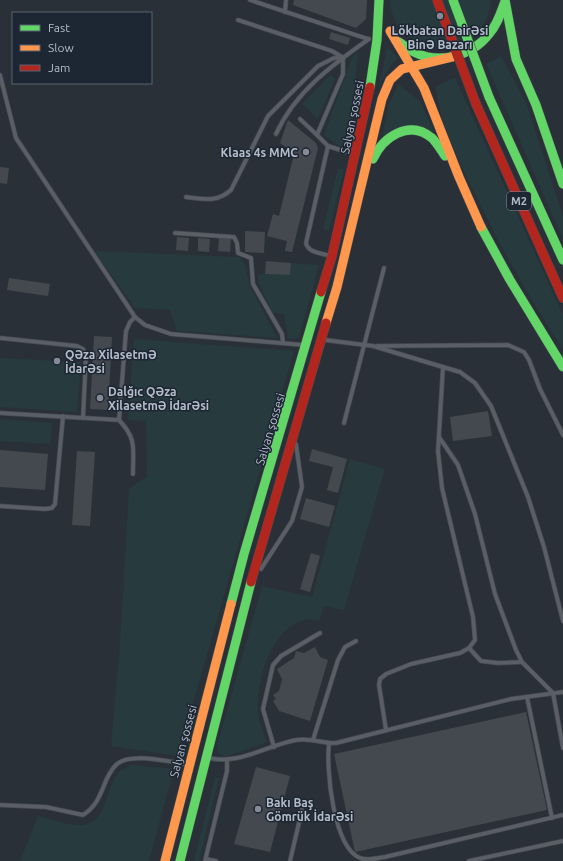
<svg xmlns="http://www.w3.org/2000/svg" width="563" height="861" viewBox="0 0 563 861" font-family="Ubuntu,sans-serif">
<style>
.green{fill:#273a3e}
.building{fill:#444950}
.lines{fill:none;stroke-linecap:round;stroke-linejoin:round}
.lane-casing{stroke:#484c53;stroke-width:5}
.fast-casing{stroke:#474c53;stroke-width:10}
.slow-casing{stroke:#474c53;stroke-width:10}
.jam-casing{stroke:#474c53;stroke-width:10}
.lane{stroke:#5a5e66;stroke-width:3.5}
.fast{stroke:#63d668;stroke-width:9}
.slow{stroke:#ff974d;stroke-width:9}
.jam{stroke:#b3261e;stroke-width:9}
.fast-bridge-casing{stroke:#474c53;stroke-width:10;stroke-linecap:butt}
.jam-bridge-casing{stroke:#474c53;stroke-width:10;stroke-linecap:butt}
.fast-bridge{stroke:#63d668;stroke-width:9}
.jam-bridge{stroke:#b3261e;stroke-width:9}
.poi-dot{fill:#848b96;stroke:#1d2633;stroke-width:1.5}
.labels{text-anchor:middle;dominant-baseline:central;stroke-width:3;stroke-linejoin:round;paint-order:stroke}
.shield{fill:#1d2633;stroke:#878f9c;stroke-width:1}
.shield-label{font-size:11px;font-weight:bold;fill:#b4bcc9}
.poi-label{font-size:12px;font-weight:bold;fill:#b4bcc9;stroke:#1d2633;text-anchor:start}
.street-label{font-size:12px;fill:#b4bcc9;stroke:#1d2633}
</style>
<rect width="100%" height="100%" fill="#2a3038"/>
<g class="green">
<path d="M390 0H491C491 6 489 12 487 18 468 66 391 52 390 0Z"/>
<path d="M387 47 398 58 391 65 379 86Z"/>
<path d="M358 52 351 124 345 150 324 135 352 58Z"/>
<path d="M501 56 526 102 563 216V239L486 64Z"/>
<path d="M331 74 335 79 318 119 302 104Z"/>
<path d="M455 78 563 315V349C529 298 499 244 472 188 456 156 439 122 436 86Z"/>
<path d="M398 84 420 101 434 132 420 126 382 136 389 104Z"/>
<path d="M338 169H344L329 231 323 229Z"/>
<path d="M94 251 238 257 245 264 250 286 277 338 177 331 170 310 135 308Z"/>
<path d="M291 263 319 265 299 338 288 339 284 314 272 312 258 281V274L290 275Z"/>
<path d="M134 339 294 351 178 756 111 746 120 645 129 489 147 476 146 421 128 420Z"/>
<path d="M0 358 81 362 77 412 0 407Z"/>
<path d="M0 419 52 423 50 444 0 441Z"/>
<path d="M350 459 385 469 344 610 324 606 320 620C316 620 309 619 305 620 270 628 256 682 258 713 259 722 264 733 267 742L228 756H222L218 752 217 746 262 586 312 597Z"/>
<path d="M131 765 174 769 149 861H20L38 816C50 819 62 823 74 825 110 829 102 790 120 771 123 769 127 767 131 765Z"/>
<path d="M215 777 219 778 199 861H194Z"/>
</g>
<g class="building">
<path d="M294 0H367L366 19 356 28 293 5Z"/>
<path d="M331 32 350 38 348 45 329 39Z"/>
<path d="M288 120 316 143 318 148 292 252 285 251 287 241 267 236 273 214 279 216 293 158 289 149 280 143Z"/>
<path d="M0 167 9 168 7 184 0 183Z"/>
<path d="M245 231 265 232 264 253 245 252Z"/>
<path d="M177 237 189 238 188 251 176 250Z"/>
<path d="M198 238 210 239 209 252 198 251Z"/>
<path d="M219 238 231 239 230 252 218 251Z"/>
<path d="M266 261 291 263 290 275 265 274Z"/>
<path d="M9 278 50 284 48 296 7 290Z"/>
<path d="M94 336 112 337 108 410 90 409Z"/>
<path d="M488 411 492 436 453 441 450 417Z"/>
<path d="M312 449 347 459 338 493 327 490 333 467 309 461Z"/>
<path d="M0 450 48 454 45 490 0 487Z"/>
<path d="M77 451 95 452 90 526 72 525Z"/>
<path d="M306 498 335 506 329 527 300 519Z"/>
<path d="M311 553 320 556 310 592 300 589Z"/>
<path d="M315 647 320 657 328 660 310 721 279 711 273 701 276 699 273 695 279 691 282 679 277 669 294 658 296 651 304 653Z"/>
<path d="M526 712 547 810 355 852 334 754Z"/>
<path d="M256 767 290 776 270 852 234 844Z"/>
</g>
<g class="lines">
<defs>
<g id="lane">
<path d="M250 0 368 39"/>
<path d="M285 12 286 0"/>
<path d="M238 20 332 51 342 57"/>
<path d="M0 75 16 138 135 317 145 325 171 334 304 345"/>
<path d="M300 119 317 135"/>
<path d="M276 134C295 92 332 65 369 39"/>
<path d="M328 146 306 243C308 253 322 253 330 256"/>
<path d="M186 197C205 199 216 203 231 190L268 116 318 66 334 58H343V74L317 135 328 146 353 154"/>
<path d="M175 233 234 237 237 243 238 253 251 258 253 284 282 334 283 343"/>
<path d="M0 338 77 346 83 349 86 356 83 418"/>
<path d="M325 340 373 346 443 367 438 451 442 488 473 617 475 640 469 648 460 653 411 664 386 674 380 679 379 685 386 730"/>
<path d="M377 346 508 345 524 352 529 360 540 389 563 435"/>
<path d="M443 367 460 372 475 383 491 406 528 497 544 547 563 621"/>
<path d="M0 413 119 420 126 331 130 322 135 317"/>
<path d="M119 420C137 439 133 448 133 474"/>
<path d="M344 423 384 268"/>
<path d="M439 437 458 465 475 514 495 594 516 650 522 662 553 693 563 748"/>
<path d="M0 506 45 509 52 508 55 504 63 416"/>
<path d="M261 569 292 521 302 487 296 444"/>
<path d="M469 648 481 661 498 663 522 662"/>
<path d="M527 697 552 818"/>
<path d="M313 740 338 660 345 647 356 641"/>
<path d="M329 744C326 768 333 847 360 858 368 861 377 858 385 857L563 815"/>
<path d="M274 747 263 709 273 665 281 656 320 633"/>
<path d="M209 758C239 765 268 745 296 740 310 737 323 744 336 743L511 699 563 692"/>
<path d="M0 805 46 807 83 815C94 808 98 800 103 788 106 780 110 770 117 764 131 752 169 762 187 764"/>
<path d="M206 859 216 861"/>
<path d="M205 861 227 771V761"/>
<path d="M290 861 302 810"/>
<path d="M469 861 563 841"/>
</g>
<g id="fast">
<path d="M505 0 516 59 536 105 563 184"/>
<path d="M399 42C404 45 409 50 414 52 439 65 472 56 489 34 497 25 500 15 504 4"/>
<path d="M370 87 377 40 379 0"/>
<path d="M489 97 563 260"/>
<path d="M373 159C383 137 409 119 432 138 437 143 441 150 445 156"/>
<path d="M481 227 510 280 563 367"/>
<path d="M231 604 244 554 321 292"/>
<path d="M180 861 251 582"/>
</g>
<g id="slow">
<path d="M390 31 424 88 459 177 481 227"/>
<path d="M326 323 337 287 382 99 390 80 402 69 456 56"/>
<path d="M165 861 231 604"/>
</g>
<g id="jam">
<path d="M476 104 563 298"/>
<path d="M321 292 332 256 370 87"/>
<path d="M251 582 326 323"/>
</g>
</defs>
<use href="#lane" class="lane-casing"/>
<use href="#fast" class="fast-casing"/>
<use href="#slow" class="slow-casing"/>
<use href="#jam" class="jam-casing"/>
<use href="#lane" class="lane"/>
<use href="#fast" class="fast"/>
<use href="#slow" class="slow"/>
<use href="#jam" class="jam"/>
<defs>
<path id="fast-bridge" d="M453 0 489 97"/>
<path id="jam-bridge" d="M437 0 476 104"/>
</defs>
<use href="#fast-bridge" class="fast-bridge-casing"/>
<use href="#jam-bridge" class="jam-bridge-casing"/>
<use href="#fast-bridge" class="fast-bridge"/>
<use href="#jam-bridge" class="jam-bridge"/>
</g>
<g class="poi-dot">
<circle cx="440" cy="16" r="4"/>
<circle cx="306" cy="152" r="4"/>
<circle cx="57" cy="361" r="4"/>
<circle cx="100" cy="398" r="4"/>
<circle cx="258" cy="809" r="4"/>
</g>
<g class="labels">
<rect class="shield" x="507" y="192" width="24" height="18" rx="3"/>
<g class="shield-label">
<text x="519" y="201">M2</text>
</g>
<g class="poi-label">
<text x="440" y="30" text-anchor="middle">Lökbatan Dairəsi<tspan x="440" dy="14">Binə Bazarı</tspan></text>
<text x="298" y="152" text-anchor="end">Klaas 4s MMC</text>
<text x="65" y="354">Qəza Xilasetmə<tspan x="65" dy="14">İdarəsi</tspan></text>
<text x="108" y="391">Dalğıc Qəza<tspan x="108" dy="14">Xilasetmə İdarəsi</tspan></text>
<text x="266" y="802">Bakı Baş<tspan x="266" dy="14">Gömrük İdarəsi</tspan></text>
</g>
<g class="street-label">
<text transform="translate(352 117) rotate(-78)">Salyan şossesi</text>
<text transform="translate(270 429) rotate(-73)">Salyan şossesi</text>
<text transform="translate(183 741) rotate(-75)">Salyan şossesi</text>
</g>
</g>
<rect x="12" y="12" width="140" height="72" fill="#1d2633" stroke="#59626f"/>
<rect x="20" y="25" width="20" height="6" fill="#63d668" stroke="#59626f"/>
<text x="48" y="32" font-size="12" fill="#b4bcc9">Fast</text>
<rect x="20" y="45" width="20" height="6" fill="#ff974d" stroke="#59626f"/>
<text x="48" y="52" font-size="12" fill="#b4bcc9">Slow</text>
<rect x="20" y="65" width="20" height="6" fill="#b3261e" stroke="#59626f"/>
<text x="48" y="72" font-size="12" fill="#b4bcc9">Jam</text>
</svg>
